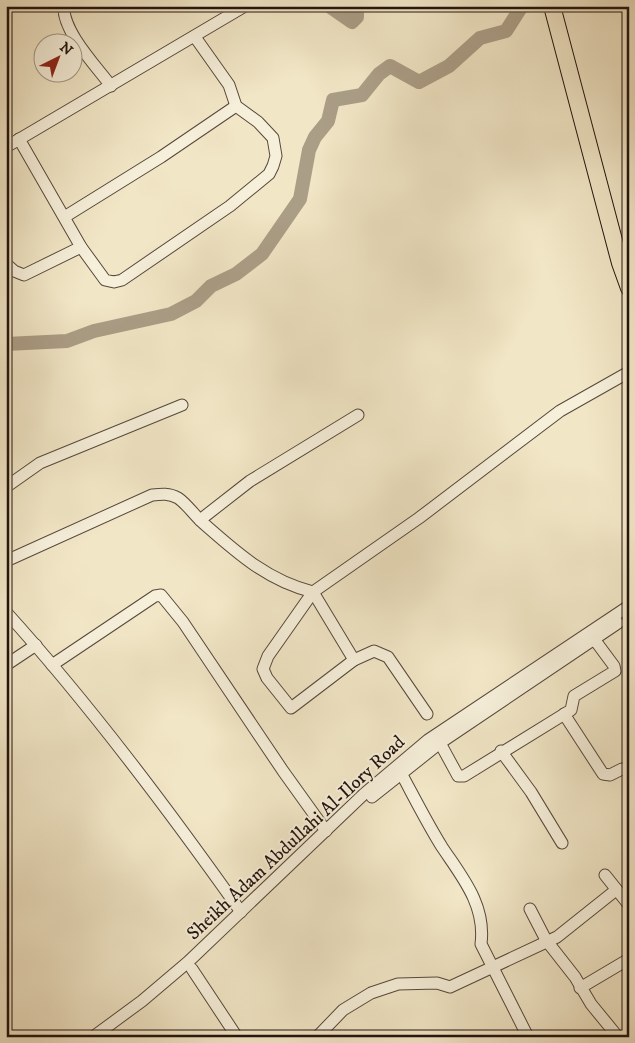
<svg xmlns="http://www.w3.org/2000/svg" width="635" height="1043" viewBox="0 0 635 1043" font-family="'IM FELL DW Pica',serif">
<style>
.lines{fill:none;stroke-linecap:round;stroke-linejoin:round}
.river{stroke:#ab9e87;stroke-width:14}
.minor-casing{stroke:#56483c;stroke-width:13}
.highway-casing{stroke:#22130e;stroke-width:18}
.minor{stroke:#f6efda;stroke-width:11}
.highway{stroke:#f1e6c6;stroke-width:16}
.labels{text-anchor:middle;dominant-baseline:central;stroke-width:4;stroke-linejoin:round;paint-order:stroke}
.street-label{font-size:19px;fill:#22130e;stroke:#f6efda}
</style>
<rect width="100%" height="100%" fill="#f1e6c6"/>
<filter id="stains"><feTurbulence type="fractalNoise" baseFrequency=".004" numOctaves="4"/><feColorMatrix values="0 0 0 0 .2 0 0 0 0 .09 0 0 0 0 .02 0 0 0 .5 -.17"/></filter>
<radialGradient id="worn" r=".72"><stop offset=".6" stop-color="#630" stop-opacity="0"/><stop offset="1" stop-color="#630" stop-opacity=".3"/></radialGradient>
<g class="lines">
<g class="river">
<path d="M329 6 352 22 357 17V8L361 6"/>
<path d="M6 344 67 341 94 331 171 314 196 301 211 286 236 274 262 254 300 199 309 150 315 137 328 121 333 100 362 95 379 74 390 66 419 82 449 66 480 38 506 31 522 6"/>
</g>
<defs>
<g id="minor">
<path d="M64 6C62 31 97 67 111 86"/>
<path d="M19 139 81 247 105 280 114 282 122 280 230 206 269 174 273 166 276 156 273 138 258 122 236 106 229 85 195 37"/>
<path d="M6 147 245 6"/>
<path d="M66 216 161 157 236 106"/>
<path d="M6 264 14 271 24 275 81 247"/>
<path d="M6 487 40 463 182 405"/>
<path d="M200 520 250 481 358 415"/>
<path d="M6 561 152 495C161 494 169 493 178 498 187 504 194 515 203 523 237 553 268 581 313 592L354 660 374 651 388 657 427 714"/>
<path d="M6 612C91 706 168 809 241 912"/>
<path d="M354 660 291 708 267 678 263 669 268 656 313 592 419 518 560 411 629 372"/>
<path d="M6 665 36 645"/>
<path d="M52 665 155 596 161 595 183 622 283 771 326 831"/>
<path d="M564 714 603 774 610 775 622 769 629 770"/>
<path d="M440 743 458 776H464L571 710 574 696 615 671 614 666 594 639"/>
<path d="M501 751 531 792 562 843"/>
<path d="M401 773C414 797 427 823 442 847 462 877 486 905 481 944L528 1037"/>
<path d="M372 797 440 743 618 623"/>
<path d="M605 875 629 905"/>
<path d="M530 909 546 940 575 977 591 1004 618 1037"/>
<path d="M192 969 237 1037"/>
<path d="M580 988 629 959"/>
<path d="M93 1037 142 1001 188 962 364 794 428 740 629 606"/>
<path d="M317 1037 343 1010 371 993 398 984 437 983 450 987 557 937 616 890"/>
</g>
<path id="highway" d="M552 6 620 263 629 288"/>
</defs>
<use href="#minor" class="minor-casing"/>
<use href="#highway" class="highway-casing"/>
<use href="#minor" class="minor"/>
<use href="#highway" class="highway"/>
</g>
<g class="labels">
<g class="street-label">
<text transform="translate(296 838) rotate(-43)">Sheikh Adam Abdullahi Al-Ilory Road</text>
</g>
</g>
<rect width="635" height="1043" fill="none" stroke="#f1e6c6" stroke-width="25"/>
<rect x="8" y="8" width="620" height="1028" fill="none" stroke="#22130e" stroke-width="2.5"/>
<rect x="12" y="12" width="610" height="1018" fill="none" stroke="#22130e"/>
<g transform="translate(58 58) rotate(42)"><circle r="24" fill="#f6efda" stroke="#a19788"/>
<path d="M0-4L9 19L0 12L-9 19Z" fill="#8f2418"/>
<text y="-8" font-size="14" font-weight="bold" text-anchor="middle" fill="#22130e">N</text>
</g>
<rect width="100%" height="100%" filter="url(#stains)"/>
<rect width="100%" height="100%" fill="url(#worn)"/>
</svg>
